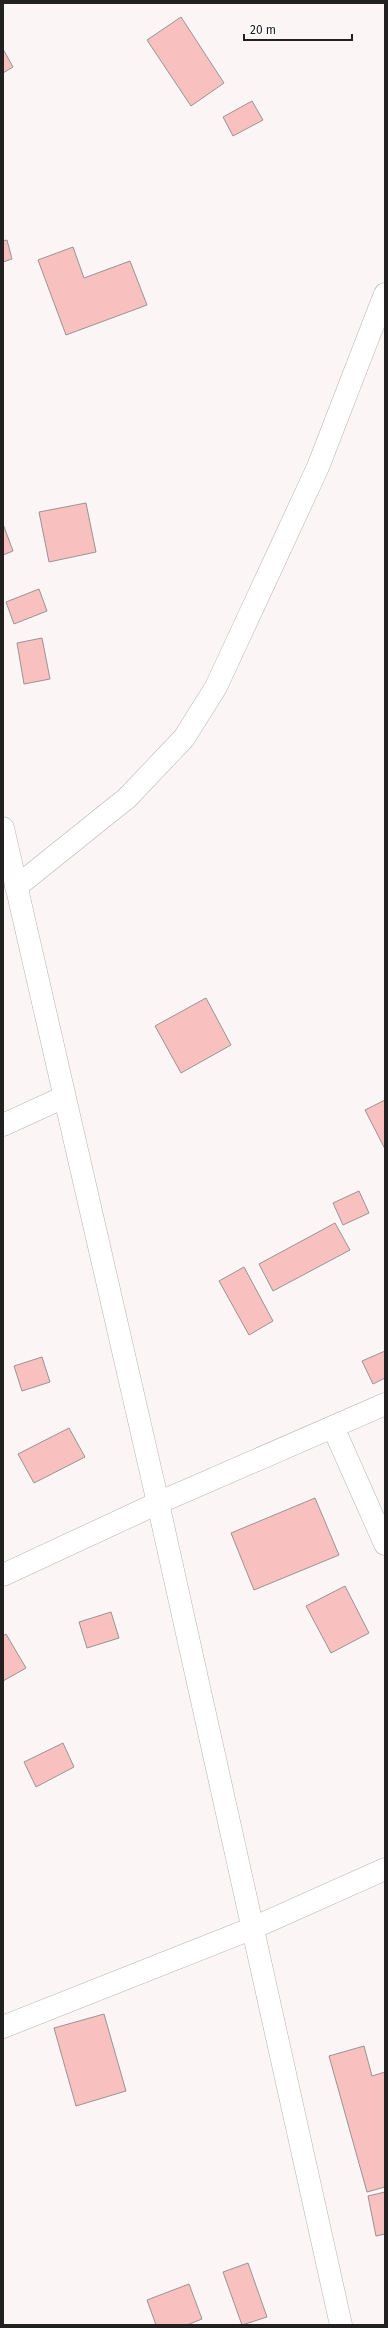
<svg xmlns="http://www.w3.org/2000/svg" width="388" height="2328" viewBox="0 0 388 2328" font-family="'Fira Sans',sans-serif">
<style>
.building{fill:#f8c0be;stroke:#999493}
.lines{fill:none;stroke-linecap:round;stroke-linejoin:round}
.minor-casing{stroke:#b8b2b2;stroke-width:23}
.tertiary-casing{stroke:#b8b2b2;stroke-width:23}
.trunk-casing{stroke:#b8b2b2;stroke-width:23}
.minor{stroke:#fff;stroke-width:22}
.tertiary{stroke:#fff;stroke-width:22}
.trunk{stroke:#fff;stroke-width:22}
</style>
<rect width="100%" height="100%" fill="#fbf5f5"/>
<g class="building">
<path d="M181 17 224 83 191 106 147 40Z"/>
<path d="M3 49 13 67 3 73Z"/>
<path d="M252 101 263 120 233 136 223 117Z"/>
<path d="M7 240 12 259 3 262V241Z"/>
<path d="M73 247 84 278 130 261 147 305 66 335 38 260Z"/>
<path d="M86 503 96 552 49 562 39 512Z"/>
<path d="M3 524 13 551 3 555Z"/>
<path d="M39 589 47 611 14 624 6 602Z"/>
<path d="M42 638 50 679 24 684 17 643Z"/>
<path d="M206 998 231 1045 181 1073 155 1026Z"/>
<path d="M385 1100V1149L365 1110Z"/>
<path d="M359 1191 369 1213 343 1225 333 1203Z"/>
<path d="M335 1223 350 1250 273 1291 259 1264Z"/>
<path d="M244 1267 273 1321 249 1335 219 1281Z"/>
<path d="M385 1351V1378L373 1384 362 1361Z"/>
<path d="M42 1357 50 1382 22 1391 14 1366Z"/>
<path d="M69 1428 85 1457 34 1483 18 1454Z"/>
<path d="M315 1498 339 1555 254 1590 231 1533Z"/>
<path d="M345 1586 369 1633 331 1653 306 1606Z"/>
<path d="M111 1612 119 1638 87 1648 79 1622Z"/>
<path d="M6 1634 26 1668 3 1681V1636Z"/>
<path d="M63 1743 74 1767 36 1787 24 1762Z"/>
<path d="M104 2014 126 2091 76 2106 54 2028Z"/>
<path d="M364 2046 372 2076 385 2072V2187L367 2192 329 2056Z"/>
<path d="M385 2192V2234L376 2236 368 2196Z"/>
<path d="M248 2263 267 2317 242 2325 223 2272Z"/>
<path d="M189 2284 202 2319 187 2325H156L147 2300Z"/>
</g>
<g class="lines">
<defs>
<g id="minor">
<path d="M3 1125 64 1097"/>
<path d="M333 1427 385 1544"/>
<path d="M3 1575 158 1503 385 1404"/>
<path d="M3 2027 253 1928 385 1869"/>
</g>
<path id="tertiary" d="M16 887 127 798 184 738 216 687 318 467 385 294"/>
<path id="trunk" d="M3 828 158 1503 341 2325"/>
</defs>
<use href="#minor" class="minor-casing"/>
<use href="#tertiary" class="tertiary-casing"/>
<use href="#trunk" class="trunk-casing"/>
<use href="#minor" class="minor"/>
<use href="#tertiary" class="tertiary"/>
<use href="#trunk" class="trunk"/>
</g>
<rect width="388" height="2328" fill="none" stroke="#222020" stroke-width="8"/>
<path d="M244 34v6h108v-6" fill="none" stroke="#222020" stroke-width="2"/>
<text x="250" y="34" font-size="12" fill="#222020" stroke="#ffffff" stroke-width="3" paint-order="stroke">20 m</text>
</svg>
